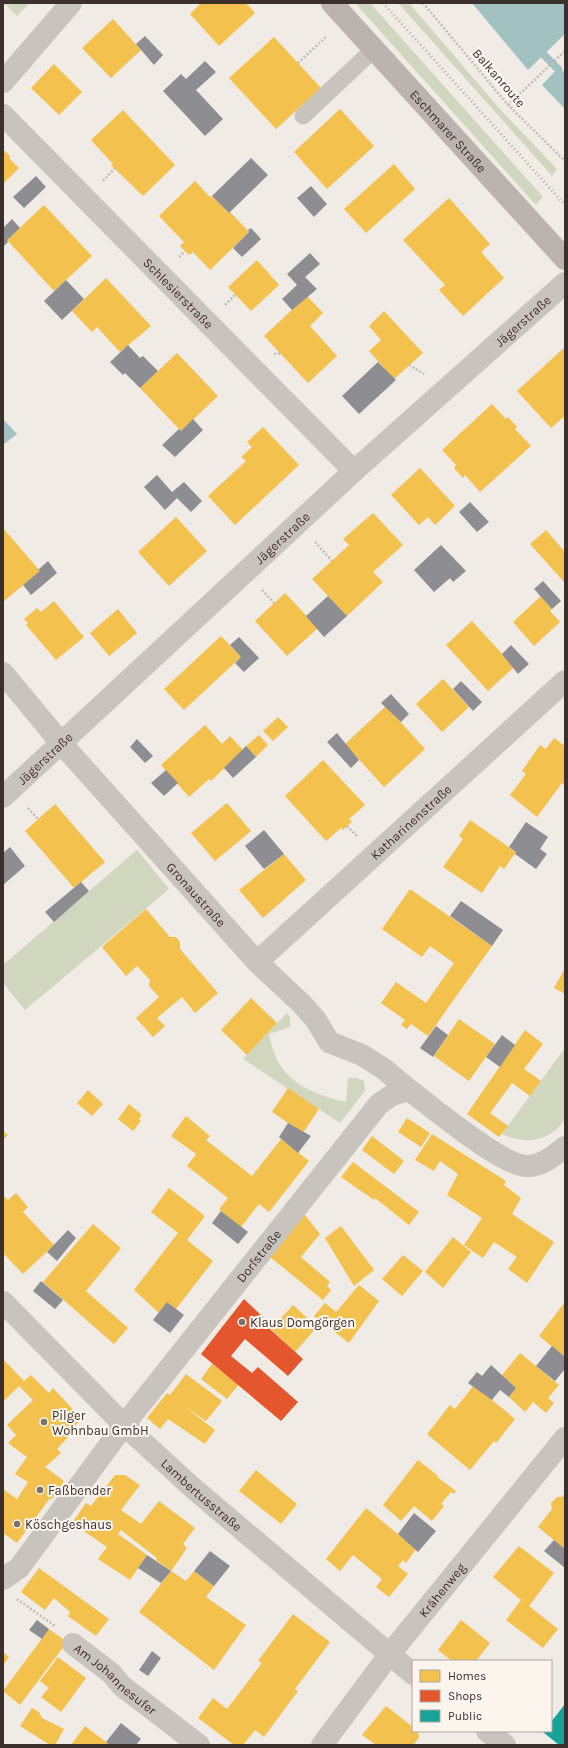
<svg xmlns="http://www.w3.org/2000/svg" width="568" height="1748" viewBox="0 0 568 1748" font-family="Karla,sans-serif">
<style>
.green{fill:#d1d6bf}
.water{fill:#a1c2c1}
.homes{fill:#f2c14e}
.shops{fill:#e4572e}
.public{fill:#17a398}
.industry{fill:#8d8d92}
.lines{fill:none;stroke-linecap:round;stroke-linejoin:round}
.stream{stroke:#a1c2c1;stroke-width:8}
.path{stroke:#c2bbb6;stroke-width:2.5;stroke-dasharray:2 2;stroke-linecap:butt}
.lane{stroke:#c9c3be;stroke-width:17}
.street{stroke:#c9c3be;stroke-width:22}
.secondary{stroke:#bab3ae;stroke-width:22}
.rail{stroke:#b1aca8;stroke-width:3;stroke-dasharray:1 3;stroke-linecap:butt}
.poi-dot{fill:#7a716c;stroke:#fbf5ee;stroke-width:1.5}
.labels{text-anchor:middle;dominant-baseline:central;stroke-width:4;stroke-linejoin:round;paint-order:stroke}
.street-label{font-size:13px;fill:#3b302b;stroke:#fbf5ee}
.poi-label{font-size:13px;fill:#3b302b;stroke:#fbf5ee;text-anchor:start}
</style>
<rect width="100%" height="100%" fill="#f0ebe5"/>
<g class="green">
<path d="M4 3H30L17 16Z"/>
<path d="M355 3H370L543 197 536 205Z"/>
<path d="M398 3H409L499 108 557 169 552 176Z"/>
<path d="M137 850 169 889 25 1010 3 983V965Z"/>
<path d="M287 1013 290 1017V1027L269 1034C276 1078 306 1093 346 1102L348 1078H357L364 1081 365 1091 340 1123 243 1059Z"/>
<path d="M565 1048V1119C551 1142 524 1145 502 1134Z"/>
</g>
<g class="water">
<path d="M472 3H565V34L528 70Z"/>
<path d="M559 67 565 73V109L542 85Z"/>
<path d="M3 419 17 434 3 445Z"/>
</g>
<g class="homes">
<path d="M201 3H246L255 13 219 46 190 14Z"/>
<path d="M113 19 141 50 111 78 82 48Z"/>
<path d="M274 37 321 88 276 129 229 78Z"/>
<path d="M54 64 82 92 59 115 31 88Z"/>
<path d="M340 109 374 146 327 189 294 152Z"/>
<path d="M123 110 175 165 143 196 111 165 113 164 91 140Z"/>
<path d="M3 149 10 156 9 158 19 168 3 184Z"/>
<path d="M394 164 415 189 366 233 344 209Z"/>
<path d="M195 181 210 197 212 196 229 213 230 212 249 232 210 270 193 252 189 255 180 246 184 242 159 216Z"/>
<path d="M449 198 490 244 481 252 504 278 463 316 439 290 445 285 403 240Z"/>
<path d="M44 205 92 256 54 291 7 240Z"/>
<path d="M257 260 279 285 251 311 228 287Z"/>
<path d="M106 278 151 326 120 352 97 327 92 332 72 311Z"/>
<path d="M307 296 323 313 310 326 337 356 308 383 264 336Z"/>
<path d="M384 311 423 353 394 379 369 351 381 340 369 326Z"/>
<path d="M565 347V416L551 428 517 391Z"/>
<path d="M177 353 218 396 181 431 140 388Z"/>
<path d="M492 404 506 419 508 417 517 427 515 429 531 446 480 492 465 475 463 478 454 468 456 465 442 450Z"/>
<path d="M263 427 299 465 235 525 208 496 246 461 241 457 252 447 247 442Z"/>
<path d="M420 468 455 506 435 525 428 517 419 525 391 495Z"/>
<path d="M373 513 403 545 373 572 383 582 347 616 312 579 349 545 343 539Z"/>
<path d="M176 517 207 551 169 586 138 552Z"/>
<path d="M3 528 40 571 3 602Z"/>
<path d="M546 530 565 552V583L530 544Z"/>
<path d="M285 593 318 628 287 656 255 621Z"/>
<path d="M541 596 552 609 550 611 560 622 534 646 513 622Z"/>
<path d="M54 601 84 637 56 660 26 625 28 623 24 619 37 608 41 612Z"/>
<path d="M118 609 137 633 109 656 90 633Z"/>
<path d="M472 621 514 667 488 691 446 645Z"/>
<path d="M221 636 241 657 184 710 164 689Z"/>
<path d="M443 679 469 707 442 732 416 704Z"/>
<path d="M386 706 425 749 384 787 345 744Z"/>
<path d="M278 717 288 727 273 741 263 731Z"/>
<path d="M205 725 222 744 230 736 243 750 211 781 209 779 189 797 161 765Z"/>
<path d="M259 735 268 745 256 757 246 746Z"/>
<path d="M554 738 565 746V785L562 783 537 817 510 795 526 774 522 771 540 745 546 749Z"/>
<path d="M323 760 365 805 349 819 352 822 347 826 343 830 341 828 326 841 285 796Z"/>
<path d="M227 803 251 831 215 861 191 833Z"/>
<path d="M55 804 105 862 74 888 25 831Z"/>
<path d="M470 820 516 852 504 869 500 866 482 893 443 867 463 839 459 836Z"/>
<path d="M284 854 306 880 263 918 239 890Z"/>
<path d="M410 889 492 946 428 1036 411 1024 407 1029 401 1025 405 1020 381 1003 396 982 426 1003 454 963 430 946 422 957 382 929Z"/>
<path d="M146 909 170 937H176L180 942V949L218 993 195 1013 182 997 157 1018 165 1026 153 1037 136 1018 159 997 149 986 150 980 137 966 126 976 102 947Z"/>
<path d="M565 968V994L554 988Z"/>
<path d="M251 998 277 1023 247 1055 221 1030Z"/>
<path d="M459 1019 495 1044 469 1081 434 1056Z"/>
<path d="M525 1030 543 1044 524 1069 541 1081 530 1096 512 1083 490 1113 508 1126 499 1137 467 1114Z"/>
<path d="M288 1088 319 1109 303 1133 272 1112Z"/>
<path d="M88 1090 103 1104 92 1116 77 1103Z"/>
<path d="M129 1104 142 1115 139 1119 141 1121 133 1131 118 1119Z"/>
<path d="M186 1116 210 1136 206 1140 252 1176 281 1139 309 1161 269 1212 259 1204 241 1227 219 1209 228 1198 187 1166 196 1154 171 1136Z"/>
<path d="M407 1118 430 1133 421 1147 398 1132Z"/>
<path d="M3 1131 8 1135 3 1140Z"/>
<path d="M432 1134 506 1181 504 1185 521 1198 512 1214 554 1242 527 1283 508 1269 517 1257 494 1242 483 1258 464 1245 482 1218 447 1195 458 1174 440 1161 434 1171 415 1160Z"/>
<path d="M372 1136 404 1161 394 1174 362 1150Z"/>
<path d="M353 1162 419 1212 409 1225 375 1198 374 1200 341 1177Z"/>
<path d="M169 1188 205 1216 187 1240 213 1261 176 1309 167 1302 159 1313 134 1290 178 1233 151 1212Z"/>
<path d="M16 1193 28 1207 23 1212 54 1245 23 1274 3 1253V1195L8 1200Z"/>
<path d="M304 1214 320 1234 301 1257 330 1282 327 1286 331 1290 323 1300 270 1257Z"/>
<path d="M93 1224 121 1248 86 1291 128 1328 114 1344 43 1282Z"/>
<path d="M341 1226 374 1270 354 1286 325 1238Z"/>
<path d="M453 1237 471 1252 443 1288 425 1272Z"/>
<path d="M403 1255 423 1271 402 1296 382 1279Z"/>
<path d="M359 1285 379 1301 349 1343 314 1316 325 1303 336 1312Z"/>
<path d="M565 1302V1357L539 1336Z"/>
<path d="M293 1305 317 1327 295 1352 271 1329Z"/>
<path d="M520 1353 559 1385 548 1398 554 1403 546 1413 533 1402 525 1412 509 1397 516 1388 502 1375Z"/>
<path d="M3 1359 24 1381 31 1375 49 1393 53 1388 82 1419 68 1432 69 1436 57 1449 61 1453 45 1467 64 1481 52 1499 50 1498 17 1543 3 1533V1489L17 1499 28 1482 15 1474 27 1457 8 1443 16 1435 7 1425 33 1400 19 1386 3 1402Z"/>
<path d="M212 1364 239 1384 227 1399 201 1379Z"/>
<path d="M186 1374 222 1401 206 1421 184 1406 215 1430 205 1444 168 1419 160 1429 147 1418 167 1393 170 1395Z"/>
<path d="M474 1385 515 1419 496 1443 494 1441 470 1470 427 1434 450 1405 455 1409Z"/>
<path d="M418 1460 438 1476 437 1477 456 1491 454 1494 451 1492 441 1504 444 1506 432 1521 414 1506 401 1521 383 1505Z"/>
<path d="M256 1470 297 1504 281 1524 239 1491Z"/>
<path d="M115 1475H125L140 1485 121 1510 141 1524 159 1501 195 1528 183 1544 187 1548 171 1571 186 1581 194 1571 214 1586 206 1597 246 1625 214 1670 139 1612 171 1571 156 1560 157 1558 121 1530 118 1534 147 1555 130 1580 98 1559 107 1547 72 1523 86 1503 91 1506Z"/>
<path d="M565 1493V1549L538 1527 552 1509 551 1503 557 1497H562Z"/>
<path d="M366 1508 416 1549 406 1563 403 1560 398 1566 408 1574 389 1597 376 1587 382 1579 353 1555 340 1571 326 1559Z"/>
<path d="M519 1546 554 1573 529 1606 558 1629 543 1648 506 1620 521 1600 493 1577Z"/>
<path d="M39 1568 109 1619 96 1636 68 1616 70 1612 54 1598 45 1610 21 1592Z"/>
<path d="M293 1614 330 1642 295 1689 298 1691 264 1737 255 1730 243 1745H234L198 1718 213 1698 227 1709 262 1663 258 1661Z"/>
<path d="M461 1620 490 1643 476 1661H452L438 1650Z"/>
<path d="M49 1629 67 1642 20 1705 3 1691Z"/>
<path d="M3 1652 9 1657 3 1665Z"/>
<path d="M58 1657 86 1678 61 1712 41 1697 49 1688 40 1681Z"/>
<path d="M386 1706 413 1727V1731H418L419 1738 413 1745H376L362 1735Z"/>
<path d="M32 1708 39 1712 42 1718 64 1729 55 1745H50L20 1726Z"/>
<path d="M85 1726 106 1742 110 1745H71Z"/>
</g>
<path class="shops" d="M244 1299 263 1317 261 1321 303 1359 288 1376 245 1339 231 1356 252 1373 258 1367 298 1402 281 1421 201 1354Z"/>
<path class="public" d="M565 1704V1745H559L543 1732 551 1731V1722Z"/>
<g class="industry">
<path d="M145 36 163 55 154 65 136 44Z"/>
<path d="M205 61 216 72 196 90 223 119 205 136 163 91 181 74 186 79Z"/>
<path d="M251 158 268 175 229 213 212 196Z"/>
<path d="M36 176 46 187 24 208 13 197Z"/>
<path d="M311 186 327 204 314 217 297 198Z"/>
<path d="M12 219 20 228 7 240 8 242 3 247V228Z"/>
<path d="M251 228 261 239 242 257 233 248 249 232 248 230Z"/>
<path d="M310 253 320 264 305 277 317 289 292 310 282 299 297 285 287 274Z"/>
<path d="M66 280 84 299 62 320 44 301Z"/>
<path d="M128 345 140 358 143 356 158 371 140 388 125 373 123 375 110 362Z"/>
<path d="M378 362 396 380 359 414 342 396Z"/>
<path d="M193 419 203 430 175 457 162 445 179 429 181 431Z"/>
<path d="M157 475 172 492 184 482 202 501 191 512 177 498 165 510 144 487Z"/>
<path d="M470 502 489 522 477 532 459 512Z"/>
<path d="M441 545 466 571 453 582 450 578 434 592 414 570Z"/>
<path d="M48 561 57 573 31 595 23 585 40 571 38 570Z"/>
<path d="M543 581 561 601 552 609 534 589Z"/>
<path d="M328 596 347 616 324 637 306 616Z"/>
<path d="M239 637 259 658 244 672 235 663 241 657 230 645Z"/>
<path d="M511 645 529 664 518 674 502 654Z"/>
<path d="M461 681 482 702 473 711 453 689Z"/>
<path d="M391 694 409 714 401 722 381 703Z"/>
<path d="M337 733 359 760 351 768 327 742Z"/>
<path d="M137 739 153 756 145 763 130 747Z"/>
<path d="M246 746 256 757 233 778 224 768Z"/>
<path d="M166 770 178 783 164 796 151 783Z"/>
<path d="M526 822 548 837 540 849 547 854 536 869 515 854 516 852 509 847Z"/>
<path d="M264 830 284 854 264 869 245 846Z"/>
<path d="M10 847 25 866 3 885V853Z"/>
<path d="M81 882 89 891 54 922 45 912Z"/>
<path d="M461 901 503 930 492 946 450 916Z"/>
<path d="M436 1026 448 1035 433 1057 420 1048Z"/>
<path d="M502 1035 515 1045 500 1067 486 1057Z"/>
<path d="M288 1123 311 1136 298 1153 279 1137Z"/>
<path d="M221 1211 248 1232 238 1244 212 1223Z"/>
<path d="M68 1230 76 1238 57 1261 47 1252Z"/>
<path d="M41 1281 63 1300 55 1309 33 1291Z"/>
<path d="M167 1302 184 1315 170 1333 153 1320Z"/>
<path d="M552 1346 565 1357V1369L555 1381 536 1366Z"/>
<path d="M491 1365 516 1388 509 1397 500 1390 492 1400 468 1383 477 1372 482 1376Z"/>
<path d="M414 1513 436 1531 418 1552 398 1534Z"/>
<path d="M554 1540 565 1549V1568L544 1551Z"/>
<path d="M210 1551 230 1566 214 1586 194 1571Z"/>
<path d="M147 1555 171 1571 161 1583 138 1568Z"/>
<path d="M37 1620 49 1629 42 1639 29 1630Z"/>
<path d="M152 1651 161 1658 148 1676 139 1670Z"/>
<path d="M121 1723 141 1739 136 1745H110L106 1742Z"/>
</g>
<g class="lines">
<g class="stream">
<path d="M544 55 550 61"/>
<path d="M553 64 558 69"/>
</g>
<g class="path">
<path d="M423 3 508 105 565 161"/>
<path d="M298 63 327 36"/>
<path d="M508 105 565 51"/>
<path d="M103 181 115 168"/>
<path d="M179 257 185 251"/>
<path d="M225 305 236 294"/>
<path d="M274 354 282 353"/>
<path d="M409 365 424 374"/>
<path d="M315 542 332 561"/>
<path d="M262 590 274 603"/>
<path d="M28 808 38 819"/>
<path d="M347 826 357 836"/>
<path d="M17 1599 55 1626"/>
</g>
<path class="lane" d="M303 116 373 50"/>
<g class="street">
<path d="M3 82 71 3"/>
<path id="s1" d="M3 115 354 471"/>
<path id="s2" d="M3 673 61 743 257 962 302 1004 316 1020 329 1042 362 1055 384 1069 409 1090"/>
<path id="s3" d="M3 797 354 471 565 283"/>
<path id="s4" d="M257 962 565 681"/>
<path id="s5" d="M3 1302 124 1425 194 1489 413 1674"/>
<path id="s6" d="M3 1579 19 1568 124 1425 379 1104 392 1095 409 1090C431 1106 504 1168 528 1166 544 1165 553 1156 565 1147"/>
<path id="s7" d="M73 1644 111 1673 122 1686 199 1745"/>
<path d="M487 1731 505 1745"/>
<path id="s8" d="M322 1745 389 1655 565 1438"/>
</g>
<path class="secondary" id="s9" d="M332 3 565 259"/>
<path class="rail" d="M383 3 565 205"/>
</g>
<g class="poi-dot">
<circle cx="242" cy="1322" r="4"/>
<circle cx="44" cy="1422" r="4"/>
<circle cx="40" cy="1490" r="4"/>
<circle cx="17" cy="1524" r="4"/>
</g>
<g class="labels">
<g class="street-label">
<text transform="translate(499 78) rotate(49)">Balkanroute</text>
<text stroke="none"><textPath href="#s9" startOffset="173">Eschmarer Straße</textPath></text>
<text stroke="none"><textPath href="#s1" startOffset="250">Schlesierstraße</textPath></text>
<text stroke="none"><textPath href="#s3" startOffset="705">Jägerstraße</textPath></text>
<text stroke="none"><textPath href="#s3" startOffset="381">Jägerstraße</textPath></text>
<text stroke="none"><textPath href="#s3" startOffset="57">Jägerstraße</textPath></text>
<text stroke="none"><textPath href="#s4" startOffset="208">Katharinenstraße</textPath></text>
<text stroke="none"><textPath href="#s2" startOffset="294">Gronaustraße</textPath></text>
<text stroke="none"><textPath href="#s6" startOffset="413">Dorfstraße</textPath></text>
<text stroke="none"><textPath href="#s5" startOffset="277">Lambertusstraße</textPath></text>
<text stroke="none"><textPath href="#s8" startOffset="196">Krähenweg</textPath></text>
<text stroke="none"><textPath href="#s7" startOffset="55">Am Johannesufer</textPath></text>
</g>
<g class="poi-label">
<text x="250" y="1322">Klaus Domgörgen</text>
<text x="52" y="1415">Pilger<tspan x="52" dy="15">Wohnbau GmbH</tspan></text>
<text x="48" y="1490">Faßbender</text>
<text x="25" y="1524">Köschgeshaus</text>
</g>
</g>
<rect width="568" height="1748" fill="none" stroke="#3b302b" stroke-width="8"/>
<rect x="412" y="1660" width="140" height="72" fill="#fbf5ee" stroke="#aea6a0"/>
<rect x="420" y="1670" width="20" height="12" fill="#f2c14e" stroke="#aea6a0"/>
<text x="448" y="1680" font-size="12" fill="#3b302b">Homes</text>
<rect x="420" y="1690" width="20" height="12" fill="#e4572e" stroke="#aea6a0"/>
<text x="448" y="1700" font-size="12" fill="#3b302b">Shops</text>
<rect x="420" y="1710" width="20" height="12" fill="#17a398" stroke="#aea6a0"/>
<text x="448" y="1720" font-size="12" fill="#3b302b">Public</text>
</svg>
